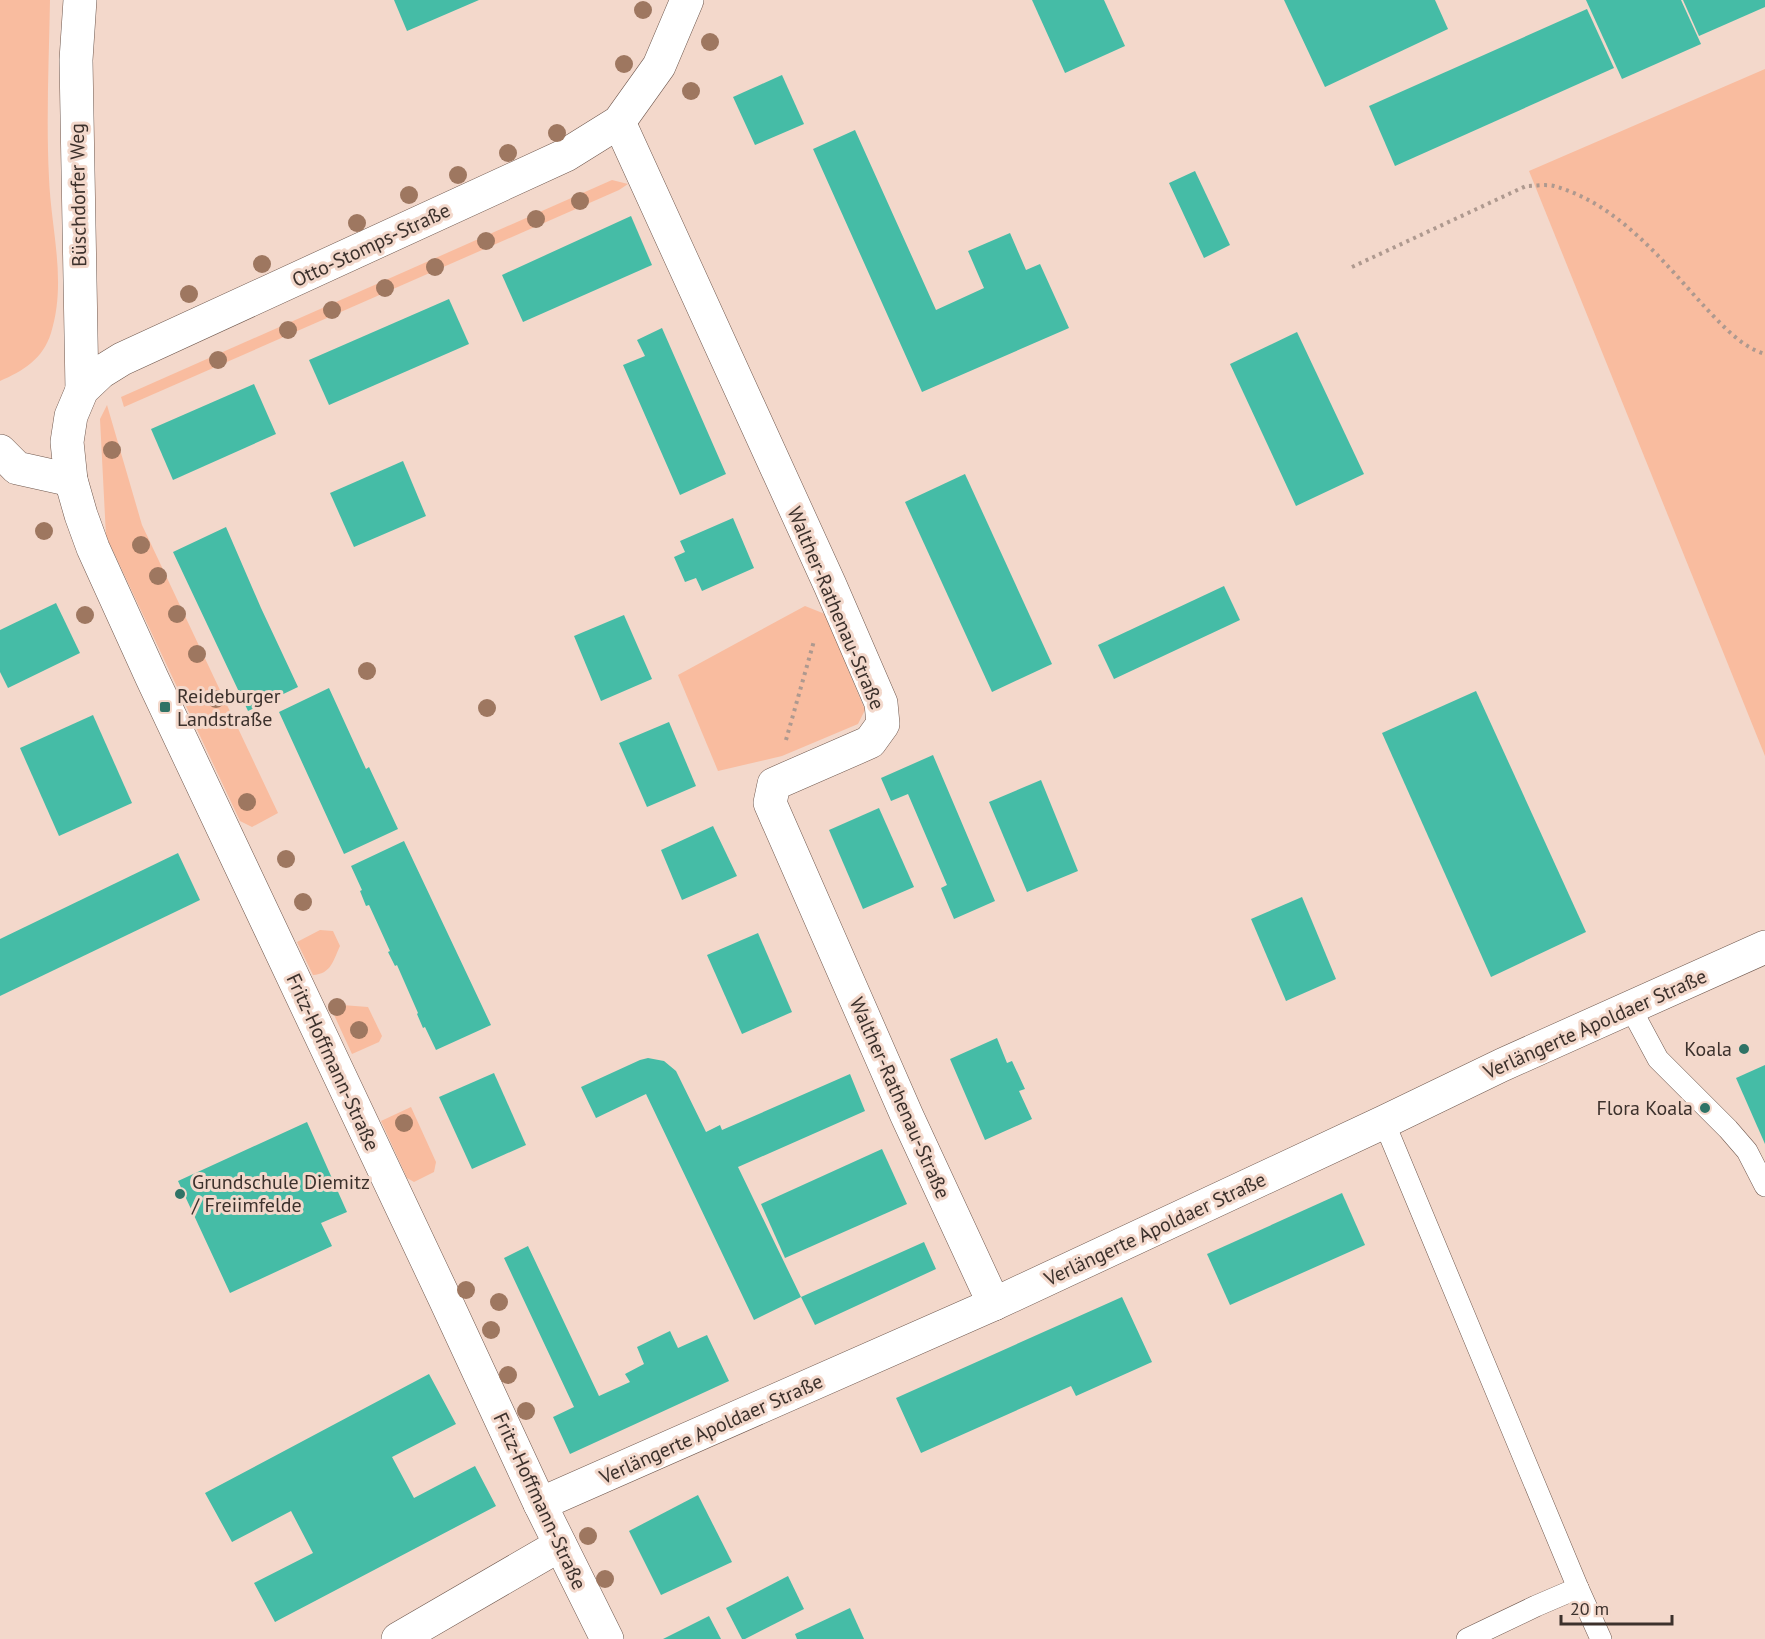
<svg xmlns="http://www.w3.org/2000/svg" width="1765" height="1639" viewBox="0 0 1765 1639" font-family="'PT Sans',sans-serif">
<style>
.green{fill:#f9bc9f}
.building{fill:#45bca6}
.lines{fill:none;stroke-linecap:round;stroke-linejoin:round}
.service-casing{stroke:#6f584e;stroke-width:22}
.minor-casing{stroke:#6f584e;stroke-width:34}
.tertiary-casing{stroke:#6f584e;stroke-width:34}
.path{stroke:#ae998f;stroke-width:4;stroke-dasharray:3 4.5;stroke-linecap:butt}
.service{stroke:#fff;stroke-width:21}
.minor{stroke:#fff;stroke-width:33}
.tertiary{stroke:#fff;stroke-width:33}
.tree{fill:#9e7760}
.poi-dot{fill:#2f7366;stroke:#f3d8cb;stroke-width:2}
.labels{text-anchor:middle;dominant-baseline:central;stroke-width:6;stroke-linejoin:round;paint-order:stroke}
.street-label{font-size:20px;fill:#3c312c;stroke:#f3d8cb}
.poi-label{font-size:20px;fill:#3c312c;stroke:#f3d8cb;text-anchor:start}
</style>
<rect width="100%" height="100%" fill="#f3d8cb"/>
<g class="green">
<path d="M0 0H50C49 59 46 119 49 178 51 230 67 281 51 333 43 359 23 371 0 381Z"/>
<path d="M1765 69V756L1529 171Z"/>
<path d="M612 180 628 184 619 190 124 407 121 397Z"/>
<path d="M107 405 142 525 278 813 252 827 240 821 106 536 100 419Z"/>
<path d="M805 606 825 614 865 710 858 724 782 756 718 771 678 675Z"/>
<path d="M320 930 333 931 340 946C333 961 331 974 313 975L297 942Z"/>
<path d="M329 1004 368 1007 382 1036 379 1042 352 1054Z"/>
<path d="M411 1107 436 1162 434 1172 414 1182 407 1178 381 1121Z"/>
</g>
<g class="building">
<path d="M394 0H479L407 31Z"/>
<path d="M1032 0H1104L1125 46 1065 73Z"/>
<path d="M1284 0H1435L1448 29 1325 87Z"/>
<path d="M1586 0H1681L1701 44 1622 79Z"/>
<path d="M1683 0H1765V7L1699 36Z"/>
<path d="M1587 9 1614 68 1395 166 1369 106Z"/>
<path d="M782 75 804 124 755 145 733 97Z"/>
<path d="M855 130 936 310 984 288 968 251 1010 233 1026 270 1040 264 1069 328 922 392 813 149Z"/>
<path d="M1195 171 1230 245 1204 258 1169 183Z"/>
<path d="M631 216 652 265 523 322 502 275Z"/>
<path d="M449 299 469 344 329 405 309 360Z"/>
<path d="M662 328 726 474 680 495 623 365 645 356 637 340Z"/>
<path d="M1297 332 1364 474 1296 506 1230 364Z"/>
<path d="M254 384 276 434 173 480 151 429Z"/>
<path d="M403 461 426 516 354 547 330 493Z"/>
<path d="M965 474 1052 664 992 692 905 502Z"/>
<path d="M733 518 754 568 702 591 696 578 685 582 674 557 685 552 680 541Z"/>
<path d="M226 527 261 608 298 687 248 711 173 552Z"/>
<path d="M1224 586 1240 620 1114 679 1098 645Z"/>
<path d="M56 603 80 653 8 688 0 672V630Z"/>
<path d="M624 615 652 679 601 701 574 636Z"/>
<path d="M329 688 366 769 369 767 398 829 344 854 279 712Z"/>
<path d="M1476 691 1586 932 1491 977 1382 733Z"/>
<path d="M93 715 132 803 59 836 20 748Z"/>
<path d="M669 722 696 786 647 807 619 743Z"/>
<path d="M933 755 995 901 954 919 941 888 947 885 908 794 891 801 881 778Z"/>
<path d="M1041 780 1078 871 1027 892 989 802Z"/>
<path d="M879 808 914 887 863 909 829 830Z"/>
<path d="M713 826 737 876 682 900 661 850Z"/>
<path d="M404 841 491 1025 436 1050 425 1027 423 1028 417 1014 418 1013 397 965 395 966 388 952 390 951 369 905 366 906 360 891 362 890 351 866Z"/>
<path d="M178 853 200 900 0 996V939Z"/>
<path d="M1302 897 1336 979 1286 1001 1251 919Z"/>
<path d="M758 933 792 1012 742 1034 707 955Z"/>
<path d="M997 1038 1007 1063 1012 1061 1025 1089 1019 1091 1032 1119 985 1140 950 1059Z"/>
<path d="M648 1058 664 1061 676 1071 706 1132 720 1125 722 1130 850 1074 865 1111 738 1167 801 1297 924 1242 936 1269 815 1325 801 1297 754 1320 646 1094 596 1118 581 1087 640 1060Z"/>
<path d="M1765 1065V1144L1736 1078Z"/>
<path d="M494 1073 526 1145 472 1169 439 1097Z"/>
<path d="M307 1122 347 1212 321 1223 332 1246 230 1293 178 1181Z"/>
<path d="M882 1149 907 1204 785 1258 761 1204Z"/>
<path d="M1342 1193 1365 1245 1230 1305 1207 1254Z"/>
<path d="M528 1246 599 1396 630 1382 625 1374 644 1364 637 1347 670 1331 678 1348 707 1335 729 1381 570 1454 553 1417 574 1407 504 1258Z"/>
<path d="M1122 1297 1152 1362 1076 1396 1071 1386 921 1453 896 1398Z"/>
<path d="M429 1374 456 1424 392 1457 414 1498 475 1466 496 1506 275 1622 254 1583 313 1553 291 1511 232 1542 205 1493Z"/>
<path d="M698 1495 732 1562 661 1595 629 1531Z"/>
<path d="M788 1576 804 1609 745 1639H742L726 1608Z"/>
<path d="M850 1608 864 1639H797L795 1634Z"/>
<path d="M709 1616 721 1639H663Z"/>
</g>
<g class="lines">
<defs>
<g id="service">
<path d="M1630 1007 1658 1059 1728 1129 1747 1151 1765 1186"/>
<path d="M1384 1122 1578 1588 1601 1639"/>
<path d="M1467 1639 1536 1606 1578 1588"/>
</g>
<g id="minor">
<path d="M80 0 76 60 82 390"/>
<path d="M619 122 830 585 881 703 883 724 870 742 774 784 770 803 907 1116 994 1304"/>
<path d="M540 1504 994 1304 1384 1122 1502 1065 1765 947"/>
<path d="M398 1639 560 1545"/>
</g>
<g id="tertiary">
<path d="M0 451 17 468 71 480"/>
<path d="M607 1639 540 1504 445 1299 152 678 93 548 81 515 71 480 67 442 71 416 82 390 101 372 122 359 566 155 619 122 659 66 687 0"/>
</g>
</defs>
<use href="#service" class="service-casing"/>
<use href="#minor" class="minor-casing"/>
<use href="#tertiary" class="tertiary-casing"/>
<g class="path">
<path d="M1352 267 1526 186C1535 186 1546 184 1554 186 1618 204 1661 259 1704 306 1721 324 1741 347 1765 354"/>
<path d="M786 740 814 641"/>
</g>
<use href="#service" class="service"/>
<use href="#minor" class="minor"/>
<use href="#tertiary" class="tertiary"/>
</g>
<g class="tree">
<circle cx="643" cy="10" r="9"/>
<circle cx="710" cy="42" r="9"/>
<circle cx="624" cy="64" r="9"/>
<circle cx="691" cy="91" r="9"/>
<circle cx="557" cy="133" r="9"/>
<circle cx="508" cy="153" r="9"/>
<circle cx="458" cy="175" r="9"/>
<circle cx="409" cy="195" r="9"/>
<circle cx="580" cy="201" r="9"/>
<circle cx="536" cy="219" r="9"/>
<circle cx="357" cy="223" r="9"/>
<circle cx="486" cy="241" r="9"/>
<circle cx="262" cy="264" r="9"/>
<circle cx="435" cy="267" r="9"/>
<circle cx="385" cy="288" r="9"/>
<circle cx="189" cy="294" r="9"/>
<circle cx="332" cy="310" r="9"/>
<circle cx="288" cy="330" r="9"/>
<circle cx="218" cy="360" r="9"/>
<circle cx="112" cy="450" r="9"/>
<circle cx="44" cy="531" r="9"/>
<circle cx="141" cy="545" r="9"/>
<circle cx="158" cy="576" r="9"/>
<circle cx="177" cy="614" r="9"/>
<circle cx="85" cy="615" r="9"/>
<circle cx="197" cy="654" r="9"/>
<circle cx="367" cy="671" r="9"/>
<circle cx="216" cy="699" r="9"/>
<circle cx="487" cy="708" r="9"/>
<circle cx="247" cy="802" r="9"/>
<circle cx="286" cy="859" r="9"/>
<circle cx="303" cy="902" r="9"/>
<circle cx="337" cy="1007" r="9"/>
<circle cx="359" cy="1030" r="9"/>
<circle cx="404" cy="1123" r="9"/>
<circle cx="466" cy="1290" r="9"/>
<circle cx="499" cy="1302" r="9"/>
<circle cx="491" cy="1330" r="9"/>
<circle cx="508" cy="1375" r="9"/>
<circle cx="526" cy="1411" r="9"/>
<circle cx="588" cy="1536" r="9"/>
<circle cx="605" cy="1579" r="9"/>
</g>
<g class="poi-dot">
<rect x="159" y="701" width="12" height="12" rx="3"/>
<circle cx="1744" cy="1049" r="6"/>
<circle cx="1705" cy="1108" r="6"/>
<circle cx="180" cy="1194" r="6"/>
</g>
<g class="labels">
<g class="street-label">
<text transform="translate(78 195) rotate(-91)">Büschdorfer Weg</text>
<text transform="translate(371 245) rotate(-25)">Otto-Stomps-Straße</text>
<text transform="translate(836 608) rotate(67)">Walther-Rathenau-Straße</text>
<text transform="translate(1595 1024) rotate(-24)">Verlängerte Apoldaer Straße</text>
<text transform="translate(333 1062) rotate(65)">Fritz-Hoffmann-Straße</text>
<text transform="translate(900 1098) rotate(66)">Walther-Rathenau-Straße</text>
<text transform="translate(1155 1229) rotate(-25)">Verlängerte Apoldaer Straße</text>
<text transform="translate(711 1429) rotate(-24)">Verlängerte Apoldaer Straße</text>
<text transform="translate(540 1501) rotate(65)">Fritz-Hoffmann-Straße</text>
</g>
<g class="poi-label">
<text x="177" y="696">Reideburger<tspan x="177" dy="23">Landstraße</tspan></text>
<text x="1732" y="1049" text-anchor="end">Koala</text>
<text x="1693" y="1108" text-anchor="end">Flora Koala</text>
<text x="192" y="1182">Grundschule Diemitz<tspan x="192" dy="23">/ Freiimfelde</tspan></text>
</g>
</g>
<path d="M1561 1615v9h111v-9" fill="none" stroke="#3c312c" stroke-width="3"/>
<text x="1570" y="1615" font-size="18" fill="#3c312c" stroke="#f3d8cb" stroke-width="4.5" paint-order="stroke">20 m</text>
</svg>
